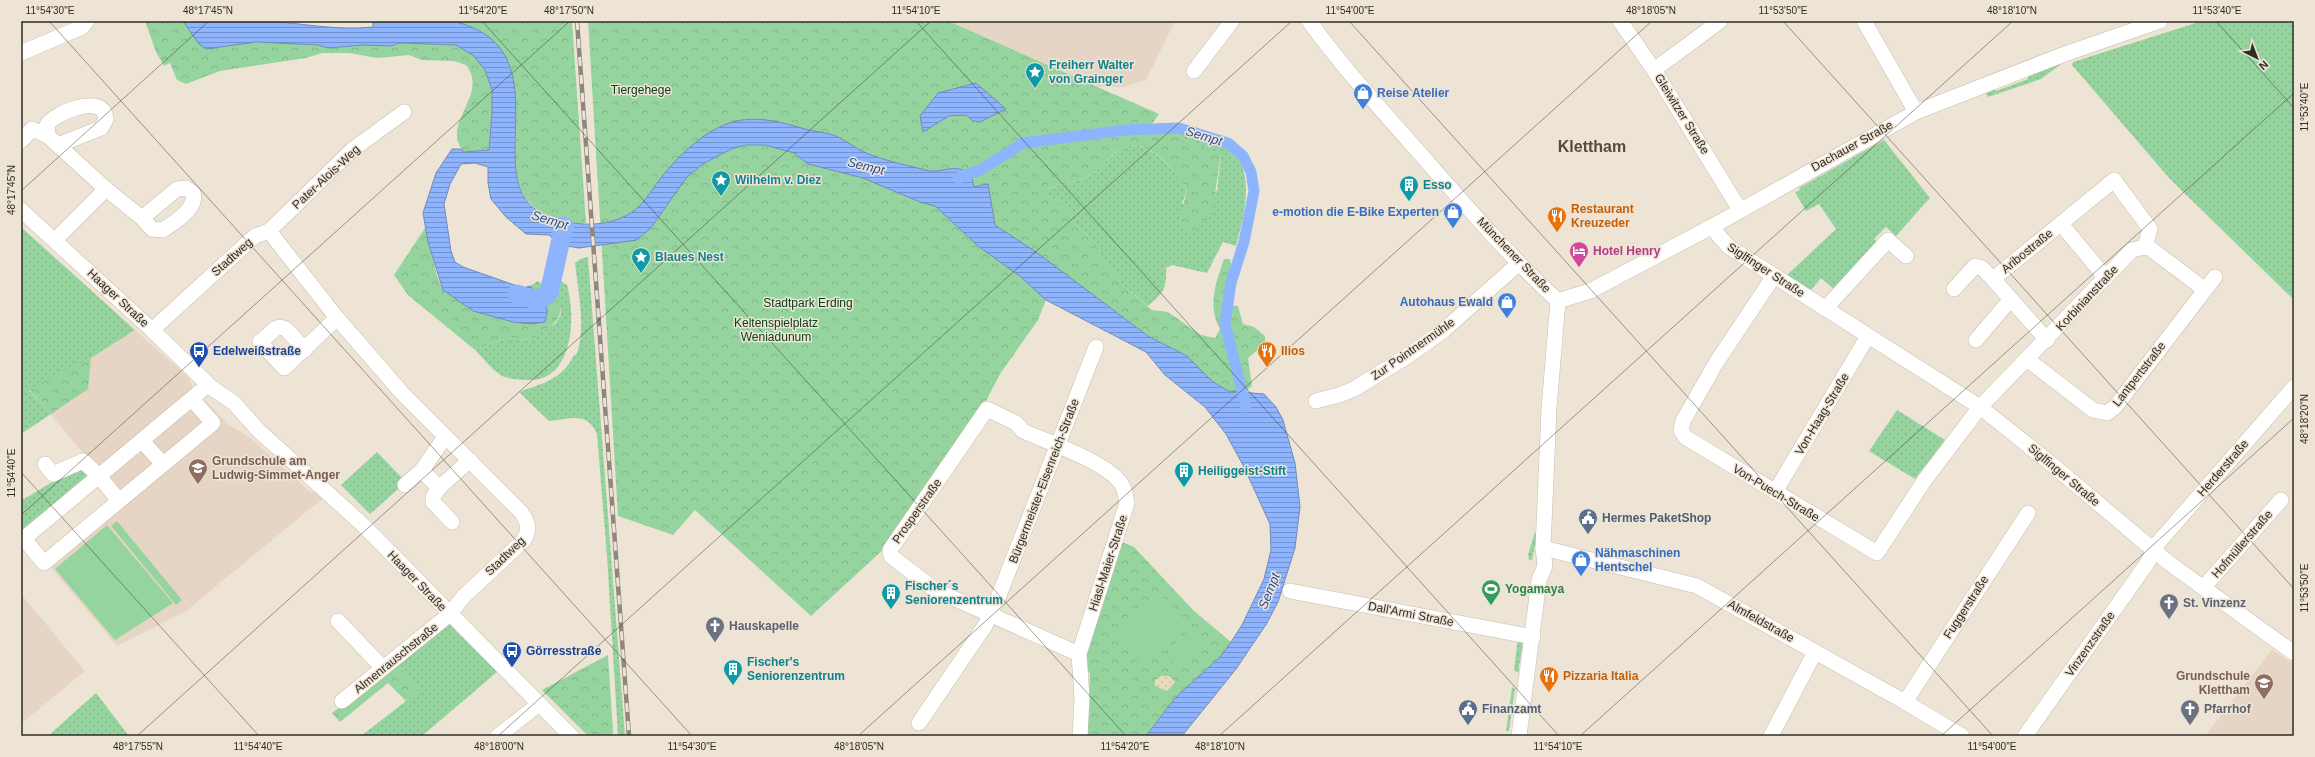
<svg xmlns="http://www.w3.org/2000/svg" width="2315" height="757" viewBox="0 0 2315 757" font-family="Arial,sans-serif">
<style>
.education{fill:#e6d5c4}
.grass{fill:url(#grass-dots)}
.forest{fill:url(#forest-crowns)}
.sand{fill:url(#sand-dots)}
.pitch{fill:#96d49f}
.water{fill:url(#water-rules);stroke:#728bbc}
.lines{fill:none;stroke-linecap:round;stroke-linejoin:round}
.canal{stroke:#8eb4fd;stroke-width:11}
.river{stroke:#8eb4fd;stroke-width:19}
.minor-casing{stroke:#c7bdae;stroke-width:16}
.minor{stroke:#fff;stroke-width:15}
.rail-casing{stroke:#8e877d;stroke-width:4.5}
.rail{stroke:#eee4d5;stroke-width:3;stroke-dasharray:9;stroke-linecap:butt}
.ticks{fill:none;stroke:#2f2b26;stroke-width:1;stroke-opacity:0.45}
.labels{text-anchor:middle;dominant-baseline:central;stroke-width:3;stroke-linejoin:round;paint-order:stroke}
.culture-label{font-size:12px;font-weight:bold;fill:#0d838f;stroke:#eee4d5;text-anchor:start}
.park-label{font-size:12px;fill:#084019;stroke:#eee4d5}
.shop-label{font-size:12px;font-weight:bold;fill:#366cbe;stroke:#eee4d5;text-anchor:start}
.street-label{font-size:12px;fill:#2f2b26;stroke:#eee4d5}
.food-label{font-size:12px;font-weight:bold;fill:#c56008;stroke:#eee4d5;text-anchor:start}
.hotel-label{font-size:12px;font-weight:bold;fill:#b23c85;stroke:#eee4d5;text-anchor:start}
.transit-label{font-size:12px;font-weight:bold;fill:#164399;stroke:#eee4d5;text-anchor:start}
.education-label{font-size:12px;font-weight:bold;fill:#785e54;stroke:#eee4d5;text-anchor:start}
.service-label{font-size:12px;font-weight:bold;fill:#4e5e75;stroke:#eee4d5;text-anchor:start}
.leisure-label{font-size:12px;font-weight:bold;fill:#27864d;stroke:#eee4d5;text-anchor:start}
.worship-label{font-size:12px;font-weight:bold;fill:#5b616d;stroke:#eee4d5;text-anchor:start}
.water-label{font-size:13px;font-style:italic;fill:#264ea1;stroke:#eee4d5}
.district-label{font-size:16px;font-weight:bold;fill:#534b3e;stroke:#eee4d5}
.neatline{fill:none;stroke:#2f2b26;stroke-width:1.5}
.ticks-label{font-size:10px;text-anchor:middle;fill:#2f2b26}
</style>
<defs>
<pattern id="grass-dots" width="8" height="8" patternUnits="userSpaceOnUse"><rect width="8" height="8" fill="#96d49f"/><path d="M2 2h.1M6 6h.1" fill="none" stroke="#82b689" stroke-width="1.8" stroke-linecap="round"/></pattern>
<pattern id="forest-crowns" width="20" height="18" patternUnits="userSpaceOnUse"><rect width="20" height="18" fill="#96d49f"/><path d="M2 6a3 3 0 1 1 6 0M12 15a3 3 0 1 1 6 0" fill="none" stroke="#82b689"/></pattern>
<pattern id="sand-dots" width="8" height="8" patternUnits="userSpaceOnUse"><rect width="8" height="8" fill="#e6dcb7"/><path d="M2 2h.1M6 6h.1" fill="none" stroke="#c6bd9d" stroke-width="1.8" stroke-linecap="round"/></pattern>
<pattern id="water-rules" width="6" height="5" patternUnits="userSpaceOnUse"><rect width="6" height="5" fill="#8eb4fd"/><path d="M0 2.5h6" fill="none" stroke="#7493cd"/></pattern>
</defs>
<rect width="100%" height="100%" fill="#eee4d5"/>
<g class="education">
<path d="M948 21H1175L1146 80 1124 87H1099Z"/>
<path d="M135 330 189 378 193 388 228 424 252 439 309 491 317 493 322 499 186 611 117 646 51 568 117 512 90 479 99 472 29 389 91 358Z"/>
<path d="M21 594 85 671 22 723 21 722Z"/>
<path d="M2272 650 2294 664V736H2205Z"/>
</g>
<g class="grass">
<path d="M2202 21H2294V300L2169 178 2072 65 2073 62Z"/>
<path d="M2057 62 2061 64 2041 79 1988 97 1985 92 1993 87 1996 91 2028 79V74Z"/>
<path d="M1179 130C1194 134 1212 137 1226 146 1258 167 1244 216 1236 246L1223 242 1207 273 1172 265 1166 268C1167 289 1163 293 1148 306L1124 286 1102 258 1096 244 1075 224 1066 204 1046 195 1045 190C1060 183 1078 183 1092 174 1103 167 1110 155 1122 148 1146 135 1175 171 1187 189L1182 204 1217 191 1221 155 1182 138 1173 131Z"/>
<path d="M1884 140 1930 198 1896 236 1886 227 1874 239 1878 244 1835 290 1821 278 1811 290 1787 275 1836 229 1819 204 1806 211 1795 192 1800 190 1799 188Z"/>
<path d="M21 227 135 330 91 358 29 390 51 414 21 434Z"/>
<path d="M588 257 625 736H618L607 556 597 434C587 411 570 419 549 421L519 392C543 383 562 380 574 355L577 354C586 325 578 292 575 263L580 259Z"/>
<path d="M559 280 567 285C576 317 574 383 526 380 519 379 508 379 502 376 492 370 483 358 475 350L507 338 531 340 556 323 561 314 560 307 555 295V281Z"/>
<path d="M1897 410 1945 440 1915 479 1869 451Z"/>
<path d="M377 452 406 482 370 514 341 485Z"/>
<path d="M79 466 90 479 21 536V496L24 499Z"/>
<path d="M1535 532 1537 535 1532 560H1529L1528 555Z"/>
<path d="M447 622 497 672 422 736H361L419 691 398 664Z"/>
<path d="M1518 638 1523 642 1518 673 1514 670Z"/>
<path d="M1512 687 1515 689 1509 731H1506Z"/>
<path d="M96 693 129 736H48Z"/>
</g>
<g class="forest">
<path d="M145 21H183L190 30 220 47 237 43 271 42 318 45 328 48 364 45 391 46 400 43 456 45 474 56 485 70 492 91V112L489 150 464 152C439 124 490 95 466 65L454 61 422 60 409 55 377 58 349 53H322L306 58 220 71 186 84 177 80 170 63 164 66 156 52Z"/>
<path d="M451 21H572L586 223C574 224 564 221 553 217 523 207 518 188 515 158 514 149 517 139 515 130 510 101 502 72 495 43L477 30Z"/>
<path d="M588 21H948L1159 114 1149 128 1160 126 1173 131 1182 138 1221 154 1213 207 1205 223 1191 232 1179 224 1187 189C1175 171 1147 135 1122 148 1110 154 1103 167 1092 174 1078 183 1060 183 1045 190L1046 195 1066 204 1075 224 1096 244 1102 258 1124 286 1152 310 1168 312 1201 335 1215 338 1220 329C1207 306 1216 282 1224 259H1230L1232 268 1225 305 1238 306 1243 324 1254 327 1265 336V344L1248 358 1252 386 1243 393 1228 391 1212 381 1187 356 1148 336 1064 273 1046 300 1038 320 1000 374 984 405 885 548 811 616 695 510 673 535 618 516Z"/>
<path d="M425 228 437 276 443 290 473 311 513 322 547 303 530 286 538 281C572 307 565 320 531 340L507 338 475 350 408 295 394 275Z"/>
<path d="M91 358 88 389 51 414 29 389Z"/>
<path d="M1117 540 1134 547 1194 611 1231 642 1221 656 1175 698 1146 736H1087L1090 674 1081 656Z"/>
<path d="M608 655 613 731 612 736H588L542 690Z"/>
<path d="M398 664 419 691 406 701 388 683 340 722 332 713Z"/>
</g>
<path class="sand" d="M1161 676H1169L1175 682 1167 691 1155 686V680Z"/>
<g class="pitch">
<path d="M117 521 182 600 176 605 111 526Z"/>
<path d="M107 525 173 603 115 640 55 569Z"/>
<path d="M1158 593 1184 619 1140 664 1114 638Z"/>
<path d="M1191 627 1204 637 1195 647 1183 636Z"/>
<path d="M1178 641 1191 652 1178 666 1166 655Z"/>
</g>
<g class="water">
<path d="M183 21C211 21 239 19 266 21 302 23 337 31 373 27V21C394 21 433 17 452 21 570 47 473 184 545 215 573 227 610 229 635 210 646 201 652 189 661 178 679 154 711 124 742 120 764 117 784 123 805 129 815 132 828 132 838 137 847 141 855 148 864 152 884 161 908 165 929 171 947 172 954 163 971 174L974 187 988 184 995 225 1036 252 1148 336 1187 356 1212 381 1228 391 1264 394 1276 407 1283 420 1295 463 1300 507 1295 548 1278 602 1267 623 1236 669 1182 736H1146L1175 698 1221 656 1231 642 1242 625 1264 579 1271 550 1270 524 1243 465 1226 434 1205 407 1165 375 1146 352 1046 300 1021 277 978 246 935 206 920 202 863 178 808 164 794 153 765 145H746L731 149 703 164 686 178 651 228 637 240 579 248 560 245 549 235 526 234 506 217 491 199 488 183V167L475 163 461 164 450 184 444 204 451 251 455 262 463 267 523 288 530 286C542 299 551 303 545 322L531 324 513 322 473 311 443 290 428 242 423 213 436 173 452 149H461L464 152 489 150 492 112V90L485 70 474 56 456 45 400 43 391 46 364 45 328 48 318 45 256 42 206 49 198 43Z"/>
<path d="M976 83 1006 109 980 122 973 121 966 115 949 116 923 132 920 116 938 93Z"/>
</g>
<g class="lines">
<path class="canal" d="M958 178 980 170 1023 143 1126 130 1179 128 1228 143 1243 156 1251 172 1254 191 1244 242 1231 283 1225 324 1246 407"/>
<path class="river" d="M517 294 528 298 541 299 549 293 564 226"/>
<defs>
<g id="minor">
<path d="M1309 21C1344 69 1384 113 1424 158 1467 207 1510 257 1558 301"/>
<path d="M1620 21 1654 70 1740 210"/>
<path d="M1864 21 1916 112"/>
<path d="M21 53 82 27 87 21"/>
<path d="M1654 70 1720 21"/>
<path d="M1194 71 1232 21"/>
<path d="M21 141 32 129 48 136"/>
<path d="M106 189 142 218 177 189 186 188 193 193C198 208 174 223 163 230L152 229 142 218"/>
<path d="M21 210 152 330 212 388 234 403 259 431 363 525 571 736"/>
<path d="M2061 224 2106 278"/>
<path d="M1713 226 1718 235 1729 247 1980 407 2049 462 2169 563 2294 653"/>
<path d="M269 231 337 318 402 393 521 512C528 522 531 530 523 541L463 597 450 614 342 701"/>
<path d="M269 231 352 150 404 112"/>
<path d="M55 240 106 189 48 136 47 125C53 114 104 91 106 119L101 128 58 145"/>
<path d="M1774 276 1716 363 1683 421 1681 430 1685 437 1877 553 1924 481 1980 407 2132 250 2145 247 2151 249 2204 289"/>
<path d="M1954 289 1975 266 1982 268 1993 279"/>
<path d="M1558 301 1590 291 1713 226 1916 112 2062 55 2160 21"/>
<path d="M1825 309 1888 240 1906 256"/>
<path d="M152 330 255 236 269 231"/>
<path d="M1976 340 2011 299"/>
<path d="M2047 340 1993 279 2114 180 2150 229 2145 247"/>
<path d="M305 350 286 329 280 327 275 329 260 342 284 368 337 318"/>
<path d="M2028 360 2093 410 2107 413 2115 407 2215 277"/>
<path d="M192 399 213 423 119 501 99 476 208 385"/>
<path d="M1316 401 1339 395 1354 389 1406 357 1443 331 1518 264"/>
<path d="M445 437 422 470 439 488 470 460"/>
<path d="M142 441 163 464"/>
<path d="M405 485 422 470"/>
<path d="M439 488 433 497V502L452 522"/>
<path d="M1775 492 1868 336"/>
<path d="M24 539 44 563 119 501"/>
<path d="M21 541 99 476 83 461 53 474 45 464"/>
<path d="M1543 548 1697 586 1905 702 1962 736"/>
<path d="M2203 588 2281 500"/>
<path d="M1290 591 1533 637"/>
<path d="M338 621 383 668"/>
<path d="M1079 654 935 590 891 556 890 550 987 409 1016 423 1023 431C1048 442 1109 463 1122 485 1125 490 1126 498 1127 503L1079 654 1082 698 1080 736"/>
<path d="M1905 702 2028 513"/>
<path d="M919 723 986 624 992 609 996 603 1096 347"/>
<path d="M498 736 539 704"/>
<path d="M1519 736 1539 580 1545 566 1543 548 1549 408 1558 301"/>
<path d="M1771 736 1815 652"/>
<path d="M2025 736 2148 562 2157 544 2294 387"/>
</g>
</defs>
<use href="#minor" class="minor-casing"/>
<use href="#minor" class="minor"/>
<defs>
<path id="rail" d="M577 21 629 736"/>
</defs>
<use href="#rail" class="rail-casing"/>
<use href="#rail" class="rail"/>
</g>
<path class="ticks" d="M49 21 692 736M482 21 1126 736M916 21 1559 736M1349 21 1993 736M1783 21 2294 589M2216 21 2294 108M21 191 209 21M21 472 259 736M21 515 570 21M137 736 931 21M498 736 1292 21M858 736 1652 21M1219 736 2013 21M1580 736 2294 93M1941 736 2294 418"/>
<defs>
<symbol id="sight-pin" viewBox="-11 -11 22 30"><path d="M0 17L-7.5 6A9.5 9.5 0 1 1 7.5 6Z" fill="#0f9aa8" stroke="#eee4d5"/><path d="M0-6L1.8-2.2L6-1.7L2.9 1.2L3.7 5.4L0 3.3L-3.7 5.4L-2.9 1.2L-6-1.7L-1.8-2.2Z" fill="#fff"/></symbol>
<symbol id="shop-pin" viewBox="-11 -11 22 30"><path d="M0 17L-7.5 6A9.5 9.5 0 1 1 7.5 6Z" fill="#3f7fe0" stroke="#eee4d5"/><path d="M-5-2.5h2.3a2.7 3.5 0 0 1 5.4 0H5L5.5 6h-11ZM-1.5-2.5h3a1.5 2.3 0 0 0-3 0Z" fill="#fff"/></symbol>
<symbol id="building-pin" viewBox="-11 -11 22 30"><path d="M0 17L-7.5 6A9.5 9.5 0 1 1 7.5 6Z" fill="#0f9aa8" stroke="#eee4d5"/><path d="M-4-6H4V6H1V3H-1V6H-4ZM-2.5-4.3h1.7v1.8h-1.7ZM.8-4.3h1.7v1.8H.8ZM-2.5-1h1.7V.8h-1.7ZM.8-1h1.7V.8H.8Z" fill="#fff"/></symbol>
<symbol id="restaurant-pin" viewBox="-11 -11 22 30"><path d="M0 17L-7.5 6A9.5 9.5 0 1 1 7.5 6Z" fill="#e8710a" stroke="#eee4d5"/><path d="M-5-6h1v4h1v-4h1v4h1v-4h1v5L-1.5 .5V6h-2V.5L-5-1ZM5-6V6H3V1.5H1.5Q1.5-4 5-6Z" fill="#fff"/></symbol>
<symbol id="hotel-pin" viewBox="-11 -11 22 30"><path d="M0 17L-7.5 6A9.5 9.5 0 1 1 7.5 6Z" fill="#d1479c" stroke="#eee4d5"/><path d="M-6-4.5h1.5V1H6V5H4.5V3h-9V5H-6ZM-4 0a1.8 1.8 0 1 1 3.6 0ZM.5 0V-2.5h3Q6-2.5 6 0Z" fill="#fff"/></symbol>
<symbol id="bus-pin" viewBox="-11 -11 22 30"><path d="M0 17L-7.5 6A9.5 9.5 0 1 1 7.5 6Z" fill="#1a4fb4" stroke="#eee4d5"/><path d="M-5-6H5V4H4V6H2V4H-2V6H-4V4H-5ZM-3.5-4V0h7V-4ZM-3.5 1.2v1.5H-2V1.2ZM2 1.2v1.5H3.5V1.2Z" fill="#fff"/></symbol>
<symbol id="school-pin" viewBox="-11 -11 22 30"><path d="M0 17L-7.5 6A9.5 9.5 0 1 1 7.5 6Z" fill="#8d6e63" stroke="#eee4d5"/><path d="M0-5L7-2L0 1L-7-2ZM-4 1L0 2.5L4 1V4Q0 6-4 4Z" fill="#fff"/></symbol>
<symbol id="civic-pin" viewBox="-11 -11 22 30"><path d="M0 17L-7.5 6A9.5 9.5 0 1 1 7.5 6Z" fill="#5c6f8a" stroke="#eee4d5"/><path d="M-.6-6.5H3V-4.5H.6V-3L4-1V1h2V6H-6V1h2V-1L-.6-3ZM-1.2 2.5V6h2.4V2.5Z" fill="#fff"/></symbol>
<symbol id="stadium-pin" viewBox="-11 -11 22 30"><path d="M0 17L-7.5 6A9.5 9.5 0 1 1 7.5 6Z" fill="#2e9e5b" stroke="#eee4d5"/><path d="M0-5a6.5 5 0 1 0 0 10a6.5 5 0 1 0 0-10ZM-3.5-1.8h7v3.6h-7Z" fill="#fff"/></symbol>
<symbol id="church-pin" viewBox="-11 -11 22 30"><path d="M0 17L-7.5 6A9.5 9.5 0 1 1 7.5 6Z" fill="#6b7280" stroke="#eee4d5"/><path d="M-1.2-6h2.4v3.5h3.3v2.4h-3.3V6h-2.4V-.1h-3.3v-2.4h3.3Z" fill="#fff"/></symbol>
</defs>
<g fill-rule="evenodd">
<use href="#sight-pin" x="1024" y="61" width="22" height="30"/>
<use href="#shop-pin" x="1352" y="82" width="22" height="30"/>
<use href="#sight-pin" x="710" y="169" width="22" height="30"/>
<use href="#building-pin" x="1398" y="174" width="22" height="30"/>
<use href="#shop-pin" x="1442" y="201" width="22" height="30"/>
<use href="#restaurant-pin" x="1546" y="205" width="22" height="30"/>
<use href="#hotel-pin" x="1568" y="240" width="22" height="30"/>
<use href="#sight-pin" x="630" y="246" width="22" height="30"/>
<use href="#shop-pin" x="1496" y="291" width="22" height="30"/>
<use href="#bus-pin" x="188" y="340" width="22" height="30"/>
<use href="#restaurant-pin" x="1256" y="340" width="22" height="30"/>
<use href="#school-pin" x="187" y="457" width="22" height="30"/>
<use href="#building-pin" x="1173" y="460" width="22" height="30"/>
<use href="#civic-pin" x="1577" y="507" width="22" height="30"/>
<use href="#shop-pin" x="1570" y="549" width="22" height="30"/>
<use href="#stadium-pin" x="1480" y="578" width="22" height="30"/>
<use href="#building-pin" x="880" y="582" width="22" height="30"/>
<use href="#church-pin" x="2158" y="592" width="22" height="30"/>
<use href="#church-pin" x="704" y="615" width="22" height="30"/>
<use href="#bus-pin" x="501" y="640" width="22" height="30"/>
<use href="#building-pin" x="722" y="658" width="22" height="30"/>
<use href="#restaurant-pin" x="1538" y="665" width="22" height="30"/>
<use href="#school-pin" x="2253" y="672" width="22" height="30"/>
<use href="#civic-pin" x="1457" y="698" width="22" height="30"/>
<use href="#church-pin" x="2179" y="698" width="22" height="30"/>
</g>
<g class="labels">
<g class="culture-label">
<text x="1049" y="65">Freiherr Walter<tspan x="1049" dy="14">von Grainger</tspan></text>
<text x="735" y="180">Wilhelm v. Diez</text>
<text x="1423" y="185">Esso</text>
<text x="655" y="257">Blaues Nest</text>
<text x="1198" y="471">Heiliggeist-Stift</text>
<text x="905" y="586">Fischer´s<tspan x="905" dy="14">Seniorenzentrum</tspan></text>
<text x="747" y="662">Fischer's<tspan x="747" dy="14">Seniorenzentrum</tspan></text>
</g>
<g class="park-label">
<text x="641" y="90">Tiergehege</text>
<text x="808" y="303">Stadtpark Erding</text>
<text x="776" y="323">Keltenspielplatz<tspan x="776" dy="14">Weniadunum</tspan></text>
</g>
<g class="shop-label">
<text x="1377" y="93">Reise Atelier</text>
<text x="1439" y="212" text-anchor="end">e-motion die E-Bike Experten</text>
<text x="1493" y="302" text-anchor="end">Autohaus Ewald</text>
<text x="1595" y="553">Nähmaschinen<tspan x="1595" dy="14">Hentschel</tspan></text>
</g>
<g class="street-label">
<text transform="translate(1682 114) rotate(58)">Gleiwitzer Straße</text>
<text transform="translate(1852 146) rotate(-29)">Dachauer Straße</text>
<text transform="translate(326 177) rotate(-43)">Pater-Alois-Weg</text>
<text transform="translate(2027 251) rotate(-39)">Aribostraße</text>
<text transform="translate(1514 255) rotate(46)">Münchener Straße</text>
<text transform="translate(232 257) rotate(-42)">Stadtweg</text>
<text transform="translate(1766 270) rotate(33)">Siglfinger Straße</text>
<text transform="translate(118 298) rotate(43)">Haager Straße</text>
<text transform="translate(2087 298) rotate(-47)">Korbinianstraße</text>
<text transform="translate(1413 349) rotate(-35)">Zur Pointnermühle</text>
<text transform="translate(2139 374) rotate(-52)">Lantpertstraße</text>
<text transform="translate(1822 414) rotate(-59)">Von-Haag-Straße</text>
<text transform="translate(2223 468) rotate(-49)">Herderstraße</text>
<text transform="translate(2064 475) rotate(40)">Siglfinger Straße</text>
<text transform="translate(1044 481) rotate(-69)">Bürgermeister-Eisenreich-Straße</text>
<text transform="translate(1776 493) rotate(31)">Von-Puech-Straße</text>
<text transform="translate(917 511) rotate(-55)">Prosperstraße</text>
<text transform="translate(2242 544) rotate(-49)">Hofmüllerstraße</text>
<text transform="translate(505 556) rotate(-44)">Stadtweg</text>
<text transform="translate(1108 563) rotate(-72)">Hiasl-Maier-Straße</text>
<text transform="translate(417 581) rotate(46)">Haager Straße</text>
<text transform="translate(1966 607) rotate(-57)">Fuggerstraße</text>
<text transform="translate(1411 614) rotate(11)">Dall'Armi Straße</text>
<text transform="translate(1761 621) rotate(29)">Almfeldstraße</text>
<text transform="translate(2090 644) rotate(-55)">Vinzenzstraße</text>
<text transform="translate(396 658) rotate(-39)">Almenrauschstraße</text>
</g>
<g class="food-label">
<text x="1571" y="209">Restaurant<tspan x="1571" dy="14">Kreuzeder</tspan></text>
<text x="1281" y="351">Ilios</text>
<text x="1563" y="676">Pizzaria Italia</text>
</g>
<g class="hotel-label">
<text x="1593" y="251">Hotel Henry</text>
</g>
<g class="transit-label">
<text x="213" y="351">Edelweißstraße</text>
<text x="526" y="651">Görresstraße</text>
</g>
<g class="education-label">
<text x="212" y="461">Grundschule am<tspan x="212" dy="14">Ludwig-Simmet-Anger</tspan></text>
<text x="2250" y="676" text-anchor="end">Grundschule<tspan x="2250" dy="14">Klettham</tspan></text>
</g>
<g class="service-label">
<text x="1602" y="518">Hermes PaketShop</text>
<text x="1482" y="709">Finanzamt</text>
</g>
<g class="leisure-label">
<text x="1505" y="589">Yogamaya</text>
</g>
<g class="worship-label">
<text x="2183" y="603">St. Vinzenz</text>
<text x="729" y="626">Hauskapelle</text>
<text x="2204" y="709">Pfarrhof</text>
</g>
<g class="water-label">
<text transform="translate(1204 136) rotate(17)">Sempt</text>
<text transform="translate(866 166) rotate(14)">Sempt</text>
<text transform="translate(550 220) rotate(17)">Sempt</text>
<text transform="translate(1269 591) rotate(-68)">Sempt</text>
</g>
<g class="district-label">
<text x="1592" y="146">Klettham</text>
</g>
</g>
<rect width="2315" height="757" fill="none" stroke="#eee4d5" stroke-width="44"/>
<g transform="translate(2257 58) rotate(138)" stroke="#eee4d5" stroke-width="3" paint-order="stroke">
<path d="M0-3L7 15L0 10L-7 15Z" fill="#2f2b26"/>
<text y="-6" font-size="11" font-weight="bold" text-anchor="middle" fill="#2f2b26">N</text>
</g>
<rect x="22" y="22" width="2271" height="713" class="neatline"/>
<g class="ticks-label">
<text x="50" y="14">11°54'30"E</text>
<text x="208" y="14">48°17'45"N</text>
<text x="483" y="14">11°54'20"E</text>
<text x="569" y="14">48°17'50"N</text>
<text x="916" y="14">11°54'10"E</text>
<text x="1350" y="14">11°54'00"E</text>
<text x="1651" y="14">48°18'05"N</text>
<text x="1783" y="14">11°53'50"E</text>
<text x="2012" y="14">48°18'10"N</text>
<text x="2217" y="14">11°53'40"E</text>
<text transform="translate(2304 107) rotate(-90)" y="4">11°53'40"E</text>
<text transform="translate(11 190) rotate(-90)" y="4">48°17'45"N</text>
<text transform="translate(2304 419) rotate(-90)" y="4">48°18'20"N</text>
<text transform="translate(11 473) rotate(-90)" y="4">11°54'40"E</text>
<text transform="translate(2304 588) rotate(-90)" y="4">11°53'50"E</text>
<text x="138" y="750">48°17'55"N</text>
<text x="258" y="750">11°54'40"E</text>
<text x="499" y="750">48°18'00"N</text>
<text x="692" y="750">11°54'30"E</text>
<text x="859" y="750">48°18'05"N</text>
<text x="1125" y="750">11°54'20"E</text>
<text x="1220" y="750">48°18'10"N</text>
<text x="1558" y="750">11°54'10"E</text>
<text x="1992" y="750">11°54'00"E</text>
</g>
</svg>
